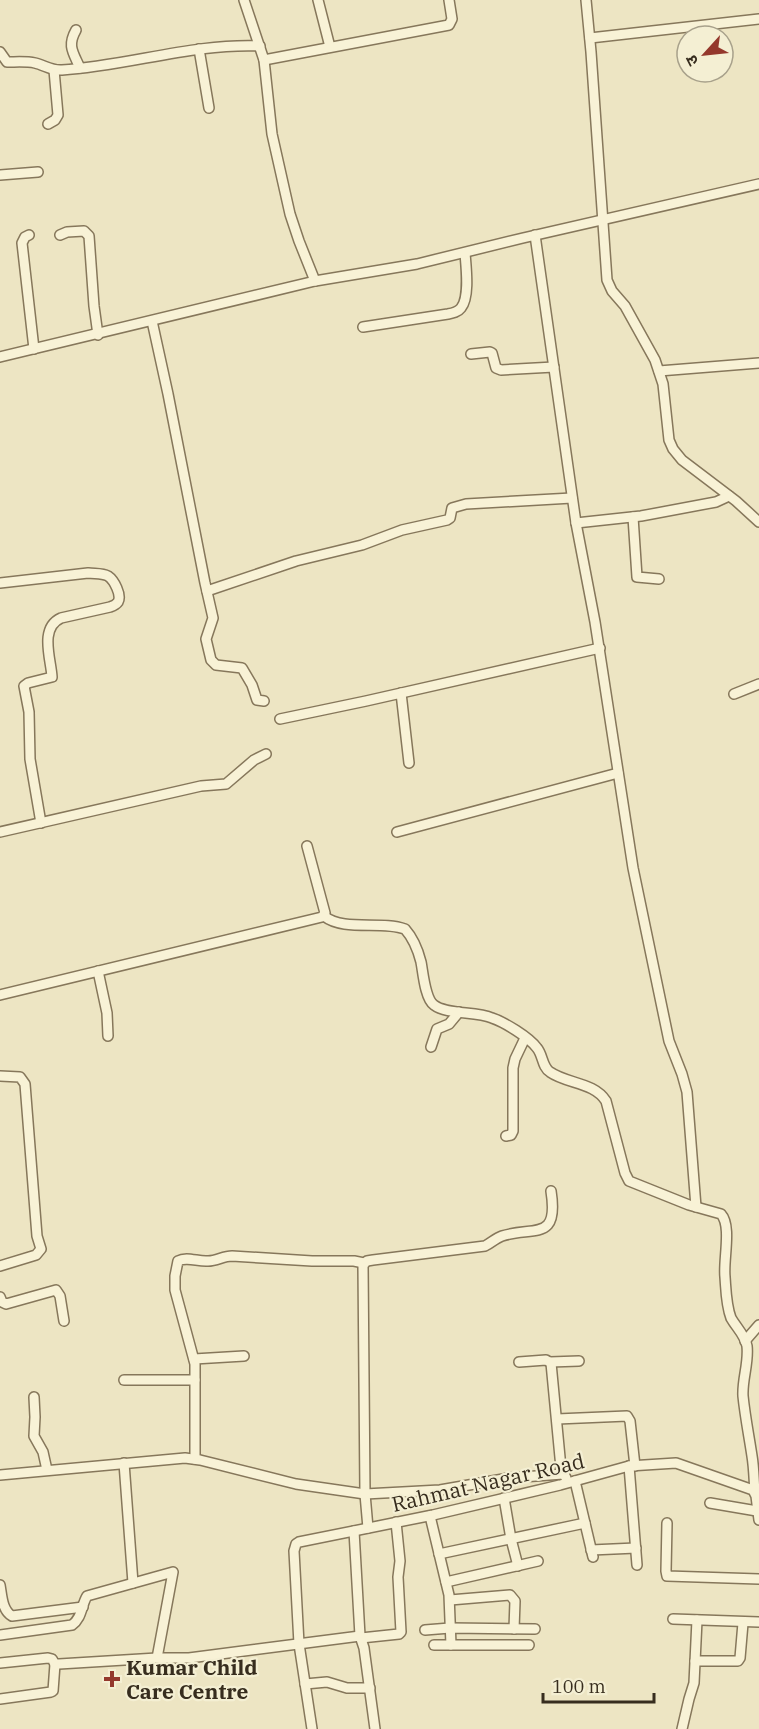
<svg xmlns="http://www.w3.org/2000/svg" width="759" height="1729" viewBox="0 0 759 1729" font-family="'IBM Plex Serif','Noto Sans Devanagari',serif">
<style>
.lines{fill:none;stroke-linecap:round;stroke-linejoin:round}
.minor-casing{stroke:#86775b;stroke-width:12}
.minor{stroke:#f8f2d6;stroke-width:9}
.poi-dot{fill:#94382c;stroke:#f4efd3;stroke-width:2}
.labels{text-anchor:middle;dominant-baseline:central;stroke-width:4.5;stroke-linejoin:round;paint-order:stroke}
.street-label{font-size:21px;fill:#372d1e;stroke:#f4efd3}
.poi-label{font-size:21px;font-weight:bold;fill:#372d1e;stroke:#f4efd3;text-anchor:start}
</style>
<rect width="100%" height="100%" fill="#ede5c3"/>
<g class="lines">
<defs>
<g id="minor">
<path d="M244 0 264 60 272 134 290 214 299 241 315 281"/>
<path d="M318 0 330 47"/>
<path d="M586 0 591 52 607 280 612 291 625 306 655 360 663 384 669 440 673 449 682 460 736 501 759 522"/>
<path d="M76 30C67 46 73 52 80 68"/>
<path d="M590 38 759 19"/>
<path d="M199 49 209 108"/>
<path d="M0 52 7 62C16 62 26 61 35 63 44 65 52 71 62 70 128 66 193 43 260 46"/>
<path d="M264 60 449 25 452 19 449 0"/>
<path d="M48 124 55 120 58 115 54 70"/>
<path d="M0 175 38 172"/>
<path d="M29 235 25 237 22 243 34 349"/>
<path d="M60 235 67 232 84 231 89 236 94 306 98 335"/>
<path d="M535 235 576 523 595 622 633 868 669 1041 682 1074 687 1092 696 1207"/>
<path d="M152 321 168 394 205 583 213 618 206 639 211 660 216 665 242 668 252 685 257 700 264 701"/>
<path d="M363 327 448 314C453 313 458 312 461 308 470 297 466 267 465 253"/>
<path d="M471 354 490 352 492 353 496 368 501 370 554 367"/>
<path d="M0 357 315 281 417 264 523 238 759 184"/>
<path d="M659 371 759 363"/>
<path d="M633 517 637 577 659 579"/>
<path d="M576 523 641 516 716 502 729 496"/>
<path d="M0 583 88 573C95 574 102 573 108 576 114 580 122 595 118 602 116 605 113 606 110 607L61 618C39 628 51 659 52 677L28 683 24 686 29 712 30 759 41 823"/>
<path d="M207 591 296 561 362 545 402 530 447 520 450 518 452 508 466 504 572 498"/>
<path d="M401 693 409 763"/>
<path d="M734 694 759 684"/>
<path d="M280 719 366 701 600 648"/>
<path d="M0 832 201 786 226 784 254 760 266 754"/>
<path d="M397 832 618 773"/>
<path d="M324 916C344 932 381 920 405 929 413 938 418 950 421 962 423 972 425 999 434 1005 447 1015 476 1011 492 1018 504 1022 529 1037 537 1048 543 1055 542 1067 550 1072 567 1084 594 1082 606 1101L625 1173 629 1181 689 1205 721 1214C732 1226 723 1260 725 1277 726 1290 726 1305 731 1318 736 1327 745 1335 747 1346 749 1363 742 1379 743 1396 745 1416 749 1436 752 1456 754 1468 754 1480 755 1492"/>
<path d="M98 971 107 1013 108 1036"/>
<path d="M0 995 322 917 325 913 307 846"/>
<path d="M431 1047 437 1029 449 1024 459 1012"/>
<path d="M0 1076 20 1077 25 1084 37 1236 41 1249 36 1255 0 1266"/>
<path d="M506 1136 511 1135 513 1131V1068L515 1059 525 1038"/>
<path d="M0 1297 2 1302 6 1304 56 1290 60 1296 64 1321"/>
<path d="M745 1341 759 1325"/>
<path d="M194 1359 244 1356"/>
<path d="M519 1362 546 1360 551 1363 561 1468 566 1478"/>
<path d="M550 1362 579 1361"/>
<path d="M124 1380H195"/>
<path d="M34 1397 35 1417 34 1436 43 1452 47 1470"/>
<path d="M557 1419 627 1416 630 1421 635 1466"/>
<path d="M195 1459V1364L175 1290V1276L178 1261C187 1256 198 1262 208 1261 217 1261 223 1256 232 1256L312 1261H354L364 1263"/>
<path d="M124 1463 133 1583"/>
<path d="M629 1466 637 1565"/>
<path d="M0 1475 185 1458 200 1460 296 1484 365 1494 440 1490 509 1478 563 1474"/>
<path d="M575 1481 593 1557"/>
<path d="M504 1498 511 1539 518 1566"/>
<path d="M710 1503 757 1511"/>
<path d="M430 1516 449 1595 451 1645"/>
<path d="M667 1523 666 1571 667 1576 759 1579"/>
<path d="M368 1528 365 1494 363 1265 367 1261 373 1260 485 1246C491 1243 496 1238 502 1236 534 1226 559 1242 551 1191"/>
<path d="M354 1531 360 1636"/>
<path d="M591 1550 636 1548"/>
<path d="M439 1554 585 1523"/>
<path d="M446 1582 538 1561"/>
<path d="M0 1585C2 1596 2 1610 12 1616L83 1607"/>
<path d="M450 1600 510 1595 515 1601 514 1629"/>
<path d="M673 1619 759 1622"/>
<path d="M425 1630 450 1628 535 1629"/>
<path d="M0 1635 72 1625C82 1618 81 1606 87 1596L173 1572 157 1658"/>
<path d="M361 1638 399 1634 401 1632 398 1577 400 1561 396 1522"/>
<path d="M434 1645H529"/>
<path d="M695 1661H738L740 1658 743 1623"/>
<path d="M0 1663 48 1658 52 1659 55 1664H59L157 1658H189L360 1636 364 1648 375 1729"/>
<path d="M305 1684 327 1682 347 1688H370"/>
<path d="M0 1699 51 1692 53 1691 55 1664"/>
<path d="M312 1729 299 1644 294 1551 296 1544 299 1542 433 1515 560 1485 629 1466 676 1463 753 1490 756 1496 759 1520"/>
<path d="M682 1729 689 1699 694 1683 697 1620"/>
</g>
</defs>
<use href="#minor" class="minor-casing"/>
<use href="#minor" class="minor"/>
</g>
<path class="poi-dot" d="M109 1670h6v6h6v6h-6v6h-6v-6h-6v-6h6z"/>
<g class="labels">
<g class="street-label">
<text transform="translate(488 1482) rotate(-13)">Rahmat Nagar Road</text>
</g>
<g class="poi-label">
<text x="126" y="1667">Kumar Child<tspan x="126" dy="24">Care Centre</tspan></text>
</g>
</g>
<g transform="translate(705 54) rotate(243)"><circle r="28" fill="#f4efd3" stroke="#a8a18b" stroke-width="1.5"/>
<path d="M0-4.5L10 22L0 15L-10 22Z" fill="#94382c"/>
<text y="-9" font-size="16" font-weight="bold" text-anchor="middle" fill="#372d1e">उ</text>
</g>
<path d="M543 1693v9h111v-9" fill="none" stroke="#372d1e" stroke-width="3"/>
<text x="552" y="1693" font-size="18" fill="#372d1e" stroke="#f4efd3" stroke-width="4.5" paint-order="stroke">100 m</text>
</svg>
